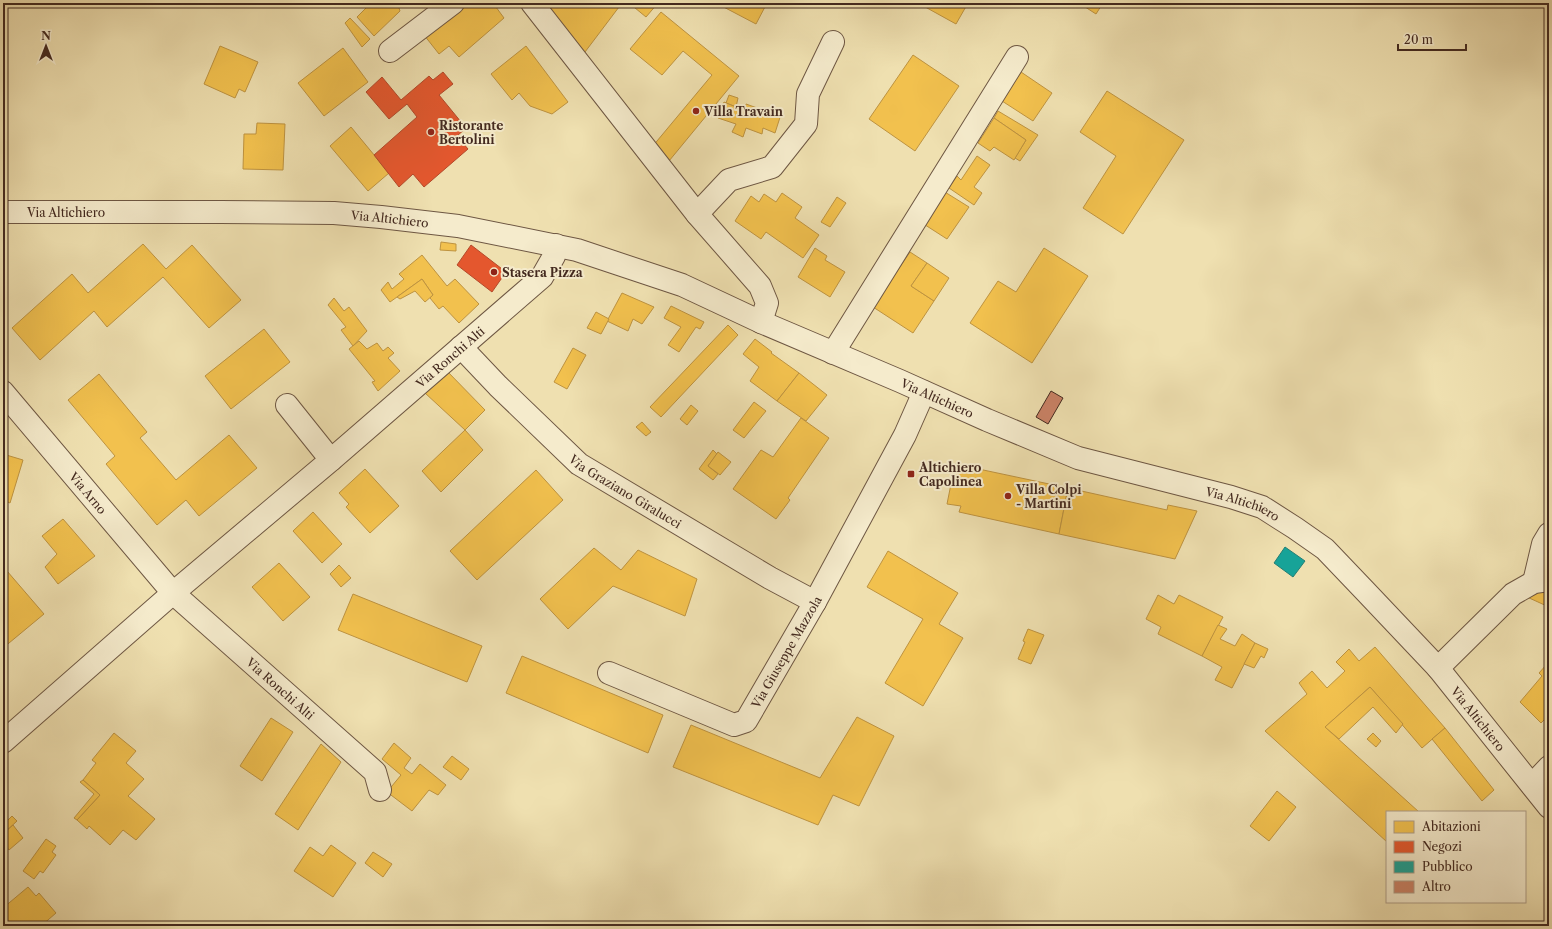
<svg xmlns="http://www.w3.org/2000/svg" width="1552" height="929" viewBox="0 0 1552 929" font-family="'Libre Caslon Text',serif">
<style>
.homes{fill:#f2c14e;stroke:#be9340}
.shops{fill:#e4572e;stroke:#b4492a}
.public{fill:#17a398;stroke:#247e74}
.building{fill:#ca8266;stroke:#43291f}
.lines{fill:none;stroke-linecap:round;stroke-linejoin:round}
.minor-casing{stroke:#6e5743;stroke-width:24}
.minor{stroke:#f5ebcc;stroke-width:22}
.poi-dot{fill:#8f2418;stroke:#f5ebcc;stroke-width:1.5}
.labels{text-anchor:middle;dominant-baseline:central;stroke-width:4;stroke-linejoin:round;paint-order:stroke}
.poi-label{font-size:12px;font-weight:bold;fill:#43291f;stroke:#f5ebcc;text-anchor:start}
.street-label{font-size:12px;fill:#43291f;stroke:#f5ebcc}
</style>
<rect width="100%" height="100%" fill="#efe0b0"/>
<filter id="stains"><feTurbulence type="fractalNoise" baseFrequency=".005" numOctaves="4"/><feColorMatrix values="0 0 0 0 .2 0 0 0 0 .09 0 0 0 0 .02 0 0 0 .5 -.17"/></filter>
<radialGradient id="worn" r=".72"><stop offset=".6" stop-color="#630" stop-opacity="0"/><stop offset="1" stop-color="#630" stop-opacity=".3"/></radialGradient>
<g class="homes">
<path d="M371 3H405L399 8 400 11 374 36 357 17Z"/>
<path d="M463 3H493L504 18 459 57 449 46 439 54 424 35Z"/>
<path d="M553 3H622L585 52 546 12Z"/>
<path d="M629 3H658L646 17Z"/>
<path d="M716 3H767L756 24Z"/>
<path d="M918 3H968L956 24Z"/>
<path d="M1079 3H1103L1096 14Z"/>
<path d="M661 12 739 76 669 161 652 147 712 75 683 51 662 75 630 49Z"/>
<path d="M350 18 370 39 362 47 345 23Z"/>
<path d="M220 46 258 62 245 92 239 89 235 98 204 84Z"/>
<path d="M526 46 568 102 552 114 530 106 519 93 512 100 491 74Z"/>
<path d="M343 48 368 82 324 116 298 83Z"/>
<path d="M913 55 959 86 915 151 869 119Z"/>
<path d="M1021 72 1052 93 1033 121 1002 101Z"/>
<path d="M1107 91 1184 140 1123 234 1083 208 1116 156 1080 132Z"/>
<path d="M729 95 738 98 736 107 726 103Z"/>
<path d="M724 102 743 110 746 104 774 114 777 109 782 111 775 133 763 128 762 134 746 128 743 137 732 132 736 124 718 118Z"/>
<path d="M998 111 1038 135 1020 161 1015 158 1026 140 994 118Z"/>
<path d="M994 118 1026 140 1014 160 994 147 990 151 978 143Z"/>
<path d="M257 123 285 124 283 170 243 169 244 134H256Z"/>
<path d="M351 127 389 173 368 191 330 146Z"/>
<path d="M977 156 990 165 974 187 982 193 974 205 949 188 957 176 961 180Z"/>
<path d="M940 189 969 207 947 239 919 221Z"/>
<path d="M782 193 802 207 795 218 819 235 803 258 766 232 761 239 735 221 751 196 759 202 764 194 776 202Z"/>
<path d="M837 197 846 203 830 227 821 222Z"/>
<path d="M441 242 456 244V251L440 250Z"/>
<path d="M143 244 166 269 192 245 241 300 209 328 163 277 107 327 94 311 40 360 12 328 72 274 88 293Z"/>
<path d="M815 248 827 256 825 260 845 272 830 297 798 277Z"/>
<path d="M1044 248 1088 276 1032 363 970 323 998 281 1016 292Z"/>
<path d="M910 252 927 263 911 286 934 301 913 333 873 307Z"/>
<path d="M422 255 447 286 455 279 479 304 459 323 443 306 439 309 430 298 433 295 422 279 390 302 381 290 388 282 392 289 404 279 399 274Z"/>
<path d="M927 263 949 278 934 301 911 286Z"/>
<path d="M422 279 433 295 425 302 415 291 400 299 397 297Z"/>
<path d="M622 293 654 307 642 324 633 319 628 331 607 321Z"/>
<path d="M334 298 344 311 349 307 367 331 353 346 341 330 346 327 328 305Z"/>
<path d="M671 306 704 322 700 329 696 327 679 352 668 345 681 327 664 318Z"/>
<path d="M596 312 609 319 601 334 587 328Z"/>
<path d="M728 325 738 335 661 417 650 407Z"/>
<path d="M264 329 290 362 231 409 205 376Z"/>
<path d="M755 339 772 352 771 353 799 373 777 401 750 381 759 367 743 354Z"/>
<path d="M359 341 367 349 377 343 383 351 388 347 394 353 388 358 400 371 378 391 372 382 375 381 349 349Z"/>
<path d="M573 348 586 355 567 389 554 382Z"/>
<path d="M446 370 485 410 465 430 425 393Z"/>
<path d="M799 373 827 395 806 421 777 401Z"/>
<path d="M99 374 147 432 140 438 176 480 229 435 257 468 199 516 186 500 157 525 106 464 115 456 68 400Z"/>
<path d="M754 402 766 411 744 438 733 430Z"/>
<path d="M691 405 698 411 687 425 680 419Z"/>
<path d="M801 418 829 438 788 498 790 500 776 519 733 489 761 450 773 457Z"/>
<path d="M642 422 651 432 646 436 636 427Z"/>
<path d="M465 430 483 450 441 492 422 471Z"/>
<path d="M713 450 717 454 708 466 718 474 713 480 699 469Z"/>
<path d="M718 452 731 462 720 475 708 466Z"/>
<path d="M3 454 23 460 10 503 3 500Z"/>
<path d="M955 464 1068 488 1059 534 959 512 961 506 947 504Z"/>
<path d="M365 469 399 506 370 533 346 507 349 504 339 493Z"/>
<path d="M536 470 563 500 477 580 450 551Z"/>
<path d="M1068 488 1167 510 1168 505 1197 511 1175 559 1059 534Z"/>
<path d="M313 512 342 544 322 563 293 531Z"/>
<path d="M63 519 95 556 58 584 45 567 57 554 42 536Z"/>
<path d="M594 548 621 570 638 550 697 579 685 616 613 586 568 629 540 599Z"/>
<path d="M888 551 958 593 939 624 963 638 923 706 885 683 923 619 867 587Z"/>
<path d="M279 563 310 597 283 621 252 587Z"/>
<path d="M339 565 351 578 341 587 330 574Z"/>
<path d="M7 571 44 614 3 648V574Z"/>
<path d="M1535 582 1549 591V607L1527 597Z"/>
<path d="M353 594 482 646 467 682 338 630Z"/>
<path d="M1158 595 1174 604 1179 595 1223 617 1202 656 1158 634 1161 627 1146 619Z"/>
<path d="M1218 625 1227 629 1220 639 1235 646 1242 634 1255 643 1232 688 1215 680 1222 667 1202 656Z"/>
<path d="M1028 629 1044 635 1031 664 1018 659 1025 642 1023 641Z"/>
<path d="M1255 643 1268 649 1264 658 1261 656 1254 668 1244 664Z"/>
<path d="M1375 647 1445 728 1422 748 1370 687 1325 727 1419 812H1387V842L1265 731 1307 694 1299 683 1312 671 1327 688 1345 671 1336 662 1349 649 1359 661Z"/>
<path d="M522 656 663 715 648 753 506 693Z"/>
<path d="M1547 664 1549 665V715L1541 723 1520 702 1542 676 1539 673Z"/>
<path d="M1370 687 1403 724 1396 733 1373 707 1339 739 1325 727Z"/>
<path d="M857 717 894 736 859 806 833 795 818 825 673 767 691 725 820 778Z"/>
<path d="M271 718 293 732 262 781 240 766Z"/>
<path d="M1445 728 1494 790 1482 801 1432 739Z"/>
<path d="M114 733 136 751 126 763 144 779 128 796 155 819 136 840 123 830 110 845 89 826 87 829 77 820 100 795 83 780 96 763 92 760Z"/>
<path d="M1373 733 1381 741 1376 747 1367 739Z"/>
<path d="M394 743 411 758 404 768 412 774 420 764 446 785 438 795 429 790 412 811 387 792 401 775 382 759Z"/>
<path d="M321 744 341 762 298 830 275 814Z"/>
<path d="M452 756 469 769 461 780 443 767Z"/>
<path d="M83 780 100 795 77 820 74 818 94 794 80 782Z"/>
<path d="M1277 791 1296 807 1269 841 1250 826Z"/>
<path d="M12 816 17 821 3 834V825Z"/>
<path d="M13 825 23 838 9 850 6 846 3 848V834Z"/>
<path d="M46 839 56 846 52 852 56 855 43 873 40 871 34 879 23 871Z"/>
<path d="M331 845 356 863 333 897 294 871 310 847 323 856Z"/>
<path d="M373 852 392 864 383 877 365 863Z"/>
<path d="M28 887 36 896 39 893 56 913 41 926H8L3 920V908Z"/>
</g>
<g class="shops">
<path d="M443 72 453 84 439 95 466 128 457 136 468 149 424 187 413 174 399 187 374 155 417 117 407 104 389 119 366 92 382 77 401 100 429 76 433 80Z"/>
<path d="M471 245 506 272 492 292 457 265Z"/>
</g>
<path class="public" d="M1285 547 1305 561 1293 577 1274 563Z"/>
<path class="building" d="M1051 391 1063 398 1048 424 1036 417Z"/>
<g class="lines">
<defs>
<g id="minor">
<path d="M532 3 697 214 760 286 767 303 761 322"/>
<path d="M390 51 453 3"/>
<path id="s1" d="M3 212H220L334 213 381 217 458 226 577 250 682 285 761 322 900 381 987 420 1078 458 1231 497 1262 507 1295 528 1325 549 1367 593 1438 668 1549 807"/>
<path d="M697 214 729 180 772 167 806 124 808 94 833 42"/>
<path id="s2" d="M461 347 498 386 579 464 770 578 815 602"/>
<path d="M833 353 1017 57"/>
<path id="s3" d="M3 392 173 593 375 772 380 790"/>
<path d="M287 405 331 460"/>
<path d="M1534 582 1543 544 1549 534"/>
<path d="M1438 668 1513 594 1534 582 1549 580"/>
<path id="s4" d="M609 673 734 725 746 721 815 602 905 435 924 392"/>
<path id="s5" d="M3 742 173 593 331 460 542 277 554 256 556 245"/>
<path d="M1532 785 1549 767"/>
</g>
</defs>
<use href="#minor" class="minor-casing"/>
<use href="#minor" class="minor"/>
</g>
<g class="poi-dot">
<circle cx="696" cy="111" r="4"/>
<circle cx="431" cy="132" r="4"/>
<circle cx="494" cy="272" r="4"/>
<rect x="907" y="470" width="8" height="8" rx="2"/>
<circle cx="1008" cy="496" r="4"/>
</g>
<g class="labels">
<g class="poi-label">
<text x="704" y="111">Villa Travain</text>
<text x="439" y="125">Ristorante<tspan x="439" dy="14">Bertolini</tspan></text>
<text x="502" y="272">Stasera Pizza</text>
<text x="919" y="467">Altichiero<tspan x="919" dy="14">Capolinea</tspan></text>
<text x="1016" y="489">Villa Colpi<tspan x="1016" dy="14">- Martini</tspan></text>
</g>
<g class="street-label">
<text stroke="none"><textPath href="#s1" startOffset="63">Via Altichiero</textPath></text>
<text stroke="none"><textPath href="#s1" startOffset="387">Via Altichiero</textPath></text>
<text stroke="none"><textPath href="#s5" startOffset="590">Via Ronchi Alti</textPath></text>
<text stroke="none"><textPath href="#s1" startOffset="967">Via Altichiero</textPath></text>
<text stroke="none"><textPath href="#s2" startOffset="220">Via Graziano Giralucci</textPath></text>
<text stroke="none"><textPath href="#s3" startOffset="132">Via Arno</textPath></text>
<text stroke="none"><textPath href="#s1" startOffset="1291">Via Altichiero</textPath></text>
<text stroke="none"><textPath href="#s4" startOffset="228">Via Giuseppe Mazzola</textPath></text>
<text stroke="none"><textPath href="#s3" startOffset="407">Via Ronchi Alti</textPath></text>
<text stroke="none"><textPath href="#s1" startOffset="1615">Via Altichiero</textPath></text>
</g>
</g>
<rect width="1552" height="929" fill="none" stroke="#efe0b0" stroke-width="16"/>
<rect x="4" y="4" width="1544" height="921" fill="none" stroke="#43291f" stroke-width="2"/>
<rect x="8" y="8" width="1536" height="913" fill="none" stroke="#43291f"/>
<rect x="1386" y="811" width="140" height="92" fill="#f5ebcc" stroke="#ae9d87"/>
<rect x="1394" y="821" width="20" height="12" fill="#f2c14e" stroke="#ae9d87"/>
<text x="1422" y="831" font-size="12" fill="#43291f">Abitazioni</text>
<rect x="1394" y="841" width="20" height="12" fill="#e4572e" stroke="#ae9d87"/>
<text x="1422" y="851" font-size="12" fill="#43291f">Negozi</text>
<rect x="1394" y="861" width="20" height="12" fill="#17a398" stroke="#ae9d87"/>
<text x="1422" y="871" font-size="12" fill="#43291f">Pubblico</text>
<rect x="1394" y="881" width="20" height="12" fill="#ca8266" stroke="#ae9d87"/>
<text x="1422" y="891" font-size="12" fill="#43291f">Altro</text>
<g transform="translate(46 46)" stroke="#f5ebcc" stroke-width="3" paint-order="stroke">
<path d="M0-3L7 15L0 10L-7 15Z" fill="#43291f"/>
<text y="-6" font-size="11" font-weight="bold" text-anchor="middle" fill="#43291f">N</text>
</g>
<path d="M1398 44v6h68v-6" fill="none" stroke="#43291f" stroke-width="2"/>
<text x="1404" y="44" font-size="12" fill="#43291f" stroke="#f5ebcc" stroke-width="3" paint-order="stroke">20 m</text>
<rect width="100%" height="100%" filter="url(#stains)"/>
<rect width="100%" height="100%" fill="url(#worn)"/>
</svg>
